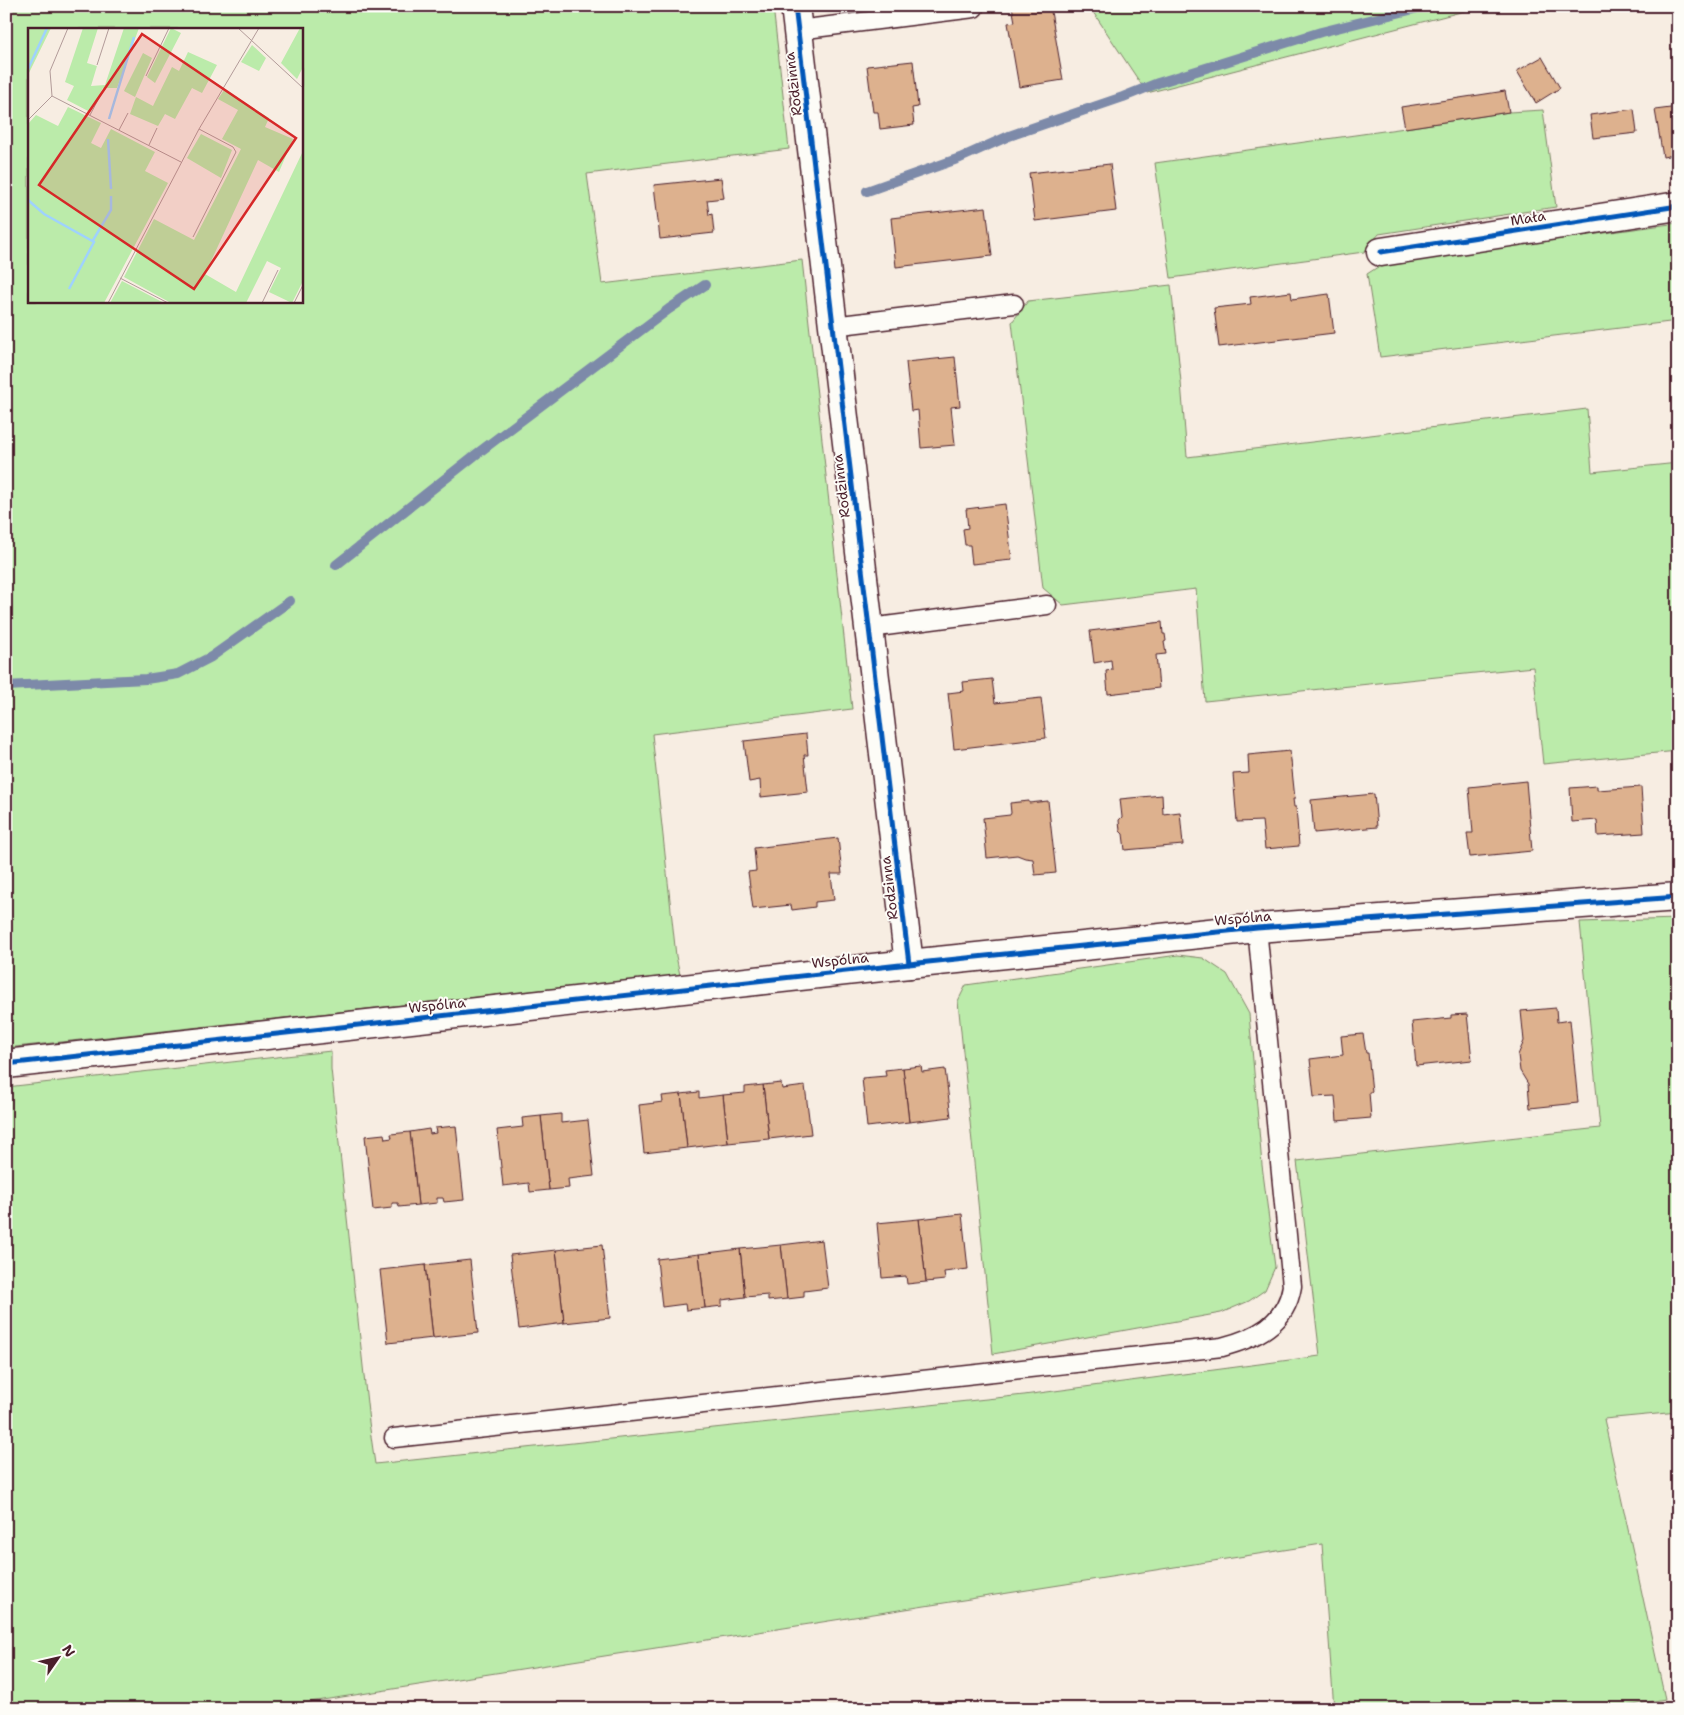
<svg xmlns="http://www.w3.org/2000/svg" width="1684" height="1715" viewBox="0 0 1684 1715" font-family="'Shantell Sans',sans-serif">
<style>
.green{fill:#bbebaa;stroke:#82856a;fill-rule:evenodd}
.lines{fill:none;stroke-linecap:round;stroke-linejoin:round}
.stream{stroke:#7d8aa9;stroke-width:10}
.building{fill:#ddb18e;stroke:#4a1f2b}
.lane-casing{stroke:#4a1f2b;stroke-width:21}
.street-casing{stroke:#4a1f2b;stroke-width:31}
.lane{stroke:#fdfcf7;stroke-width:18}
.street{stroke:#fdfcf7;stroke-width:28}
.cycleway-casing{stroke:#fdfcf7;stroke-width:8}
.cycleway{stroke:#0057b8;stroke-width:5}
.labels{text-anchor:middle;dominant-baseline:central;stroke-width:4;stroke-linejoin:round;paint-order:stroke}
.street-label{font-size:14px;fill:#4a1f2b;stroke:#fdfcf7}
.inset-river{fill:none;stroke:#9fd2fd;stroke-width:2.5}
.inset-road{fill:none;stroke:#b29b99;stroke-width:1}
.view{fill:#d62828;fill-opacity:0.15;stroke:#d62828;stroke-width:2.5}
.inset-edge{fill:none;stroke:#4a1f2b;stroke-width:2.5}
</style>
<rect width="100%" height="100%" fill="#f7ede2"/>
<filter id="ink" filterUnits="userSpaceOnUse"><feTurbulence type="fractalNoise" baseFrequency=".02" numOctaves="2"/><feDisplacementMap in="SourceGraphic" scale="10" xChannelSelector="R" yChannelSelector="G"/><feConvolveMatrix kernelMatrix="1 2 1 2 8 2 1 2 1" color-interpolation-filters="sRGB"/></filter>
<g filter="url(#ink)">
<g class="green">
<path d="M6 6H773L789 149 587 174 602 284 802 260 852 709 652 734 676 956 680 975 6 1048ZM29 29H301V301H29Z"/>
<path d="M1089 6H1484L1147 93Z"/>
<path d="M1543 110 1556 207 1379 234 1364 252 1171 278 1155 163 1405 128 1509 112Z"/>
<path d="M1678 223V321L1380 357 1367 274 1384 263Z"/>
<path d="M1171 285 1181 382 1187 457 1587 409 1592 472 1678 463V751L1543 764 1533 667 1205 701 1196 589 1063 605 1043 588 1012 322 1028 301Z"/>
<path d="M1678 919V1412L1604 1419 1665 1699 1612 1709H1334L1322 1544 265 1709H6V1087L331 1051V1069L369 1422 375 1464 1024 1395 1320 1356 1297 1161 1600 1128 1580 922Z"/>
<path d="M1178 955 1203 958 1227 974 1249 1014 1262 1165 1275 1267 1265 1290 1249 1301 1221 1313 993 1354 958 1001 966 985Z"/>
</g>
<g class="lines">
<g class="stream">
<path d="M867 191 960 158 1009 136 1123 97 1158 83 1321 32 1426 6"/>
<path d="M336 565 474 456 669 309 705 285"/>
<path d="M6 686 146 679 178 674 211 657 290 601"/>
</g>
</g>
<g class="building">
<path d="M1012 6H1050L1063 80 1019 87 1008 23 1015 22Z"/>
<path d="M1542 57 1560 88 1536 103 1517 71Z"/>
<path d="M913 61 918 107 912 108 914 125 880 129 878 112H873L867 66Z"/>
<path d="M1505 91 1509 112 1405 128 1401 107Z"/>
<path d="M1678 107V154L1663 157 1655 110Z"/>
<path d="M1634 109 1637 133 1593 138 1590 115Z"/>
<path d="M1110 164 1116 211 1035 221 1029 173Z"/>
<path d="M721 178 724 198 707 200 709 215 712 214 714 233 660 239 654 185Z"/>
<path d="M986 207 992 256 896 267 891 218Z"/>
<path d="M1291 292 1292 299 1329 294 1334 333 1219 347 1214 308 1251 304 1250 297Z"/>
<path d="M955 357 960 406 951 407 955 445 921 448 918 410 911 411 906 362Z"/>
<path d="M1005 504 1012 560 972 564 970 545H965L963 529 968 528 966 509Z"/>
<path d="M1162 622 1163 634H1165L1166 641 1164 642 1166 654 1156 655 1159 688 1108 694 1106 671 1112 670 1111 660 1094 663 1090 631Z"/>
<path d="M992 679 995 703 1041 698 1046 738 954 749 948 693 964 691 963 682Z"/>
<path d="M806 734 808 755H804L808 792 761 797 760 780 749 782 744 741Z"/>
<path d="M1290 751 1295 799H1293L1294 807H1296L1299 846 1265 849 1262 821 1237 822 1233 774 1249 773 1248 755Z"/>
<path d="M1526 781 1532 851 1470 857 1467 833H1473L1469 787Z"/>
<path d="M1597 786V790L1641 787 1644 833 1598 836 1597 820 1572 822 1570 788Z"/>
<path d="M1374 794 1377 827 1314 833 1311 800Z"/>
<path d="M1162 795 1163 814 1180 812 1183 845 1125 850 1123 834 1120 831 1119 820 1122 817 1120 799Z"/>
<path d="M1029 801V803L1048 801 1056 873 1035 875 1033 859 1025 858 1017 855 987 858 983 818 1010 815 1011 813 1010 803Z"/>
<path d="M838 838 842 874H831L834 900 815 902V907L792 910 791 905 753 909 748 872 756 871 754 848Z"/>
<path d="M1556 1008 1557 1022 1570 1020 1578 1103 1530 1108 1528 1084 1520 1071 1518 1055 1524 1041 1521 1011Z"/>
<path d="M1467 1014 1472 1060 1416 1066 1412 1022 1451 1018V1015Z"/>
<path d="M1363 1034 1366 1053H1368L1372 1092H1369L1371 1118 1337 1121 1335 1096 1314 1097 1310 1059 1343 1055 1341 1036Z"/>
<path d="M921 1066 922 1072 945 1069 951 1117 909 1122 903 1068Z"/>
<path d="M903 1068 909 1122 867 1127 862 1078 886 1076 885 1070Z"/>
<path d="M781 1083 782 1089 805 1086 811 1134 769 1139 763 1085Z"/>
<path d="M763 1085 769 1139 728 1143 723 1095 745 1093V1087Z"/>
<path d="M699 1092V1098L723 1095 728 1143 687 1148 681 1094Z"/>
<path d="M681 1094 687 1148 644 1153 639 1105 663 1102 662 1096Z"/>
<path d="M561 1114V1123L588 1120 594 1176 568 1179 569 1188 549 1190 541 1116Z"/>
<path d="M541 1116 549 1190 530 1192 529 1183 503 1186 497 1130 523 1127 522 1118Z"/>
<path d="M456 1126 464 1200 444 1202 443 1198H437V1203L418 1205 410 1132 429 1129 430 1134 436 1133 435 1128Z"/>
<path d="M410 1132 418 1205 399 1207 398 1203H392V1208L373 1210 365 1136 384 1134 385 1139 392 1138 391 1134Z"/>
<path d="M962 1214 968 1269 944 1272 945 1280 926 1282 919 1219Z"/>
<path d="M919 1219 926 1282 907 1284 906 1276 882 1278 877 1223Z"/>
<path d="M822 1240 828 1288 804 1291V1297L787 1299 781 1245Z"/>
<path d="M602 1245 610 1318 564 1323 556 1250Z"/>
<path d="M781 1245 787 1299 768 1301V1295L745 1297 740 1249Z"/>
<path d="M740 1249 745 1297 722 1300V1306L705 1308 699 1254Z"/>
<path d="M556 1250 564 1323 519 1329 510 1255Z"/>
<path d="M699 1254 705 1308 686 1310 685 1304 662 1307 657 1259Z"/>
<path d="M470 1260 478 1333 433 1338 425 1265Z"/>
<path d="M425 1265 433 1338 388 1343 380 1270Z"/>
</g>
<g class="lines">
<defs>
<g id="lane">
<path d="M798 30 974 8"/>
<path d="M833 326 1014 304"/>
<path d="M870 628 1047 605"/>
<path d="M394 1438 1222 1347C1256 1338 1286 1324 1292 1286L1257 928"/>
</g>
<g id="street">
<path d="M795 6 909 964"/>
<path d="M1381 252 1678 206"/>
<path d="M6 1064 909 964 1257 928 1678 897"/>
</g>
</defs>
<use href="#lane" class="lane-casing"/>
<use href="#street" class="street-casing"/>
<use href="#lane" class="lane"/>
<use href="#street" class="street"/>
<defs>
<g id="cycleway">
<path d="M795 6 909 964"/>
<path d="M1381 252 1678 206"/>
<path d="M6 1064 909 964 1257 928 1678 897"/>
</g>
</defs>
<use href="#cycleway" class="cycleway-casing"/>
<use href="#cycleway" class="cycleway"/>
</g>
</g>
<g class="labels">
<g class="street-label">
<text transform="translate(793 84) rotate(-97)">Rodzinna</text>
<text transform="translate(1528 218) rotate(-9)">Mała</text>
<text transform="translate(841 486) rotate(-97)">Rodzinna</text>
<text transform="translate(889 888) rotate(-97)">Rodzinna</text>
<text transform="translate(1243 918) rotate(-5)">Wspólna</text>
<text transform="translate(840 960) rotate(-6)">Wspólna</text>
<text transform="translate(437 1005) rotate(-6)">Wspólna</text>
</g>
</g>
<g transform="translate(28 28)">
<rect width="275" height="275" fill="#f7ede2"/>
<path d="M0 0H23L0 47ZM55 0H70L59 35 69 38 63 58 77 57 96 0H111L89 60H75L62 84 39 72 46 58 37 54ZM143 0 153 5 127 55 119 49ZM272 0H275V39L269 51 253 35ZM224 17 238 30 231 43 213 34ZM160 24 189 37 174 65 164 60 147 91 137 86 130 98 102 86 108 69 125 78 144 39 151 43ZM115 25 124 30 107 69 96 63ZM196 62 241 90 237 99 265 111 251 144 230 132 177 246 208 264 275 123V253L264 275 241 264 253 240 239 233 218 275H143L96 249 126 191 166 212 213 121 194 111 210 82 190 71ZM40 79 73 95 63 115 73 120 83 101 127 124 117 143 140 155 76 275H0V96L8 87 30 98ZM173 106 204 122 193 150 159 130ZM94 253 136 275H82Z" fill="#bbebaa"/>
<path class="inset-river" d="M0 41 19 0M81 91 106 9M80 111 83 161M0 172 16 186 66 214 41 261M64 214 83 182V168"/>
<path class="inset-road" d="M210 0 275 60M69 37 81 0M118 48 141 0M24 68 153 134M24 68 22 43 40 0M62 87 71 70M0 92 24 68M91 102 100 85M121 117 129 100M165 209 208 124 205 119 171 101M92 250 140 275M80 275 171 101 231 0M234 275 250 242M266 275 275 257"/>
<path class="view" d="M114 6 268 110 166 261 11 157Z"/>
<rect width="275" height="275" class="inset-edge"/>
</g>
<rect width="1684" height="1715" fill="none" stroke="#fdfcf7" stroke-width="25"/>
<rect x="12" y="12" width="1659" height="1690" fill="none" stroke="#4a1f2b" stroke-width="2" filter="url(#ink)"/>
<g transform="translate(58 1658) rotate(56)" stroke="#fdfcf7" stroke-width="4" paint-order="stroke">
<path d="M0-4L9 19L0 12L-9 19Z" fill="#4a1f2b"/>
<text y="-8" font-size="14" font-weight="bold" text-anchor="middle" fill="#4a1f2b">N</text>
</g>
</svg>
